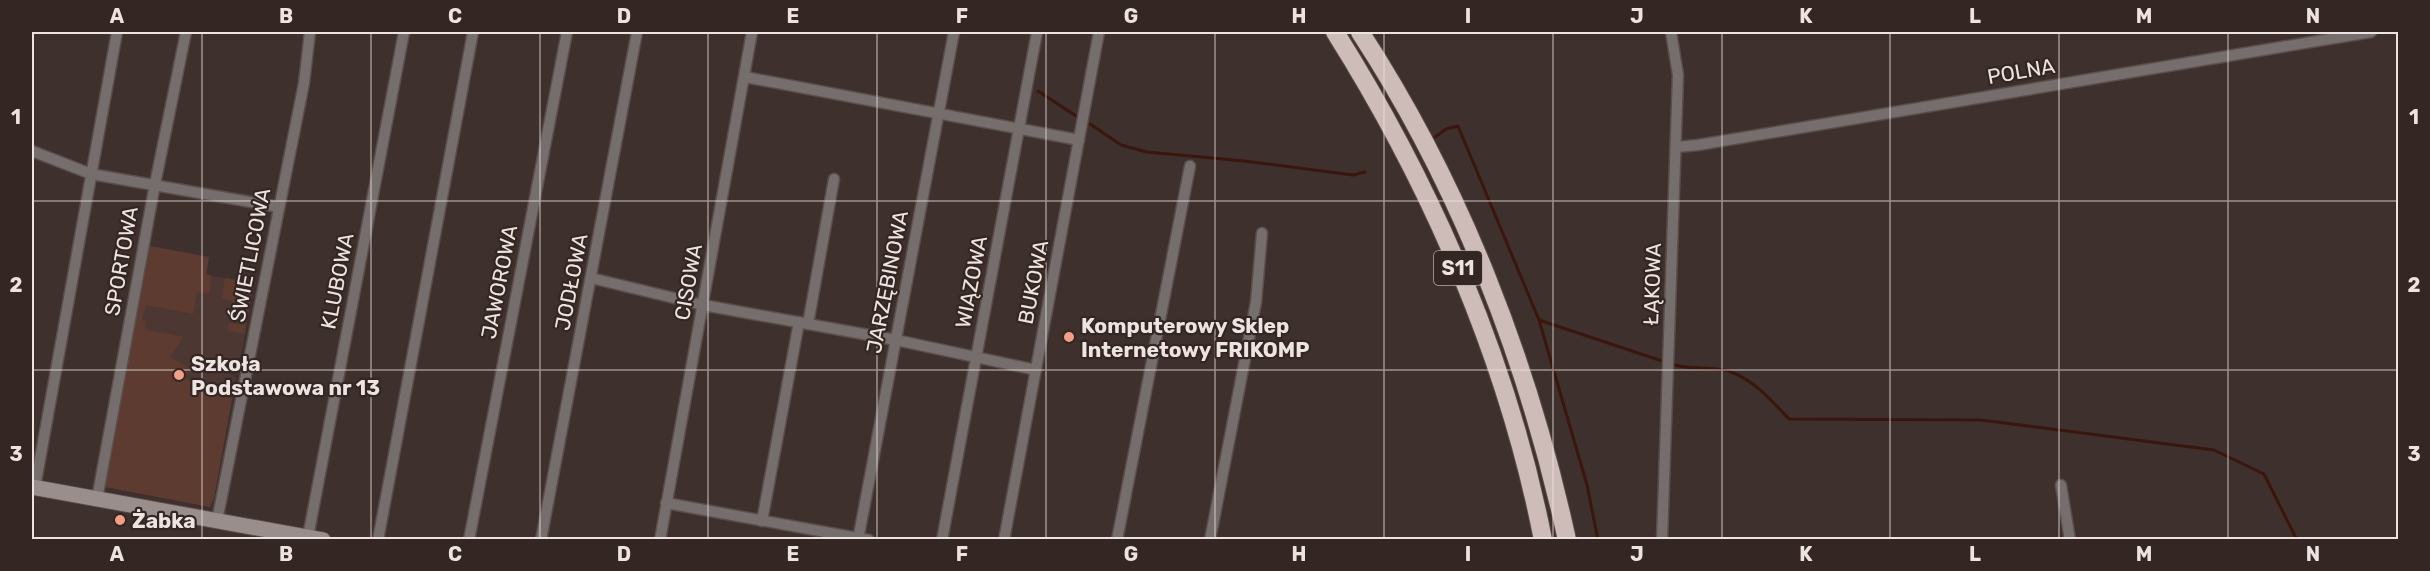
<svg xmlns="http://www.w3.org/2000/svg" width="2430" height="571" viewBox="0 0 2430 571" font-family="Rubik,sans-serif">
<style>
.built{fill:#4c3732}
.green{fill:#5e3b31}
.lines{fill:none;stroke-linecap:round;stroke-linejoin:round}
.stream{stroke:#3a160d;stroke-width:3}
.street-casing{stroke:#5a4d4a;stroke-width:13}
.secondary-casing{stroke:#5a4d4a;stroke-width:17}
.highway-casing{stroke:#5a4d4a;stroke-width:20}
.street{stroke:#756e6c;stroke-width:10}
.secondary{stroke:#998e8b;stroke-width:15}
.highway{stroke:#cebcb8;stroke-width:18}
.grid{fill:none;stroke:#ede4e2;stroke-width:1.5;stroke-opacity:0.55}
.poi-dot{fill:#f49e87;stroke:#332623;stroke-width:2}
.labels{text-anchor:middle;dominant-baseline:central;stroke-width:4.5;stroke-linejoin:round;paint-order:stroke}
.shield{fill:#332623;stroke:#b5aba9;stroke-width:1.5}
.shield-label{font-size:20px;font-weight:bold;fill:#ede4e2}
.street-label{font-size:21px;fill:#ede4e2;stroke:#332623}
.poi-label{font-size:21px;font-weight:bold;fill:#ede4e2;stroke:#332623;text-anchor:start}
.neatline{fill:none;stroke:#ede4e2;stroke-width:2}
.grid-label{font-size:20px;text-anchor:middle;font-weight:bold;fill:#ede4e2}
</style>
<rect width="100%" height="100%" fill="#3e302d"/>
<path class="built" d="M150 246 209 257 206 275 254 283 241 355 228 372 236 378 214 498 210 507 105 487Z"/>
<g class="green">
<path d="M150 246 209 257 206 274 212 276 209 294 197 292 193 314 146 305 142 320 146 321 145 330 181 336 183 338 170 357 189 368 184 376 193 383 198 377 209 386 213 384 232 399 214 498 210 507 105 487Z"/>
<path d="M225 278 254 283 247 319 229 315 232 301 222 298Z"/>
<path d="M229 323 246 325 245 334 228 331Z"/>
</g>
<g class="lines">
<g class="stream">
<path d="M1038 91 1076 116"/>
<path d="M1090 124 1121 145 1147 152 1244 161 1353 175 1365 172"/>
<path d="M1435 137 1446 129 1458 126 1539 320 1587 485 1598 540"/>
<path d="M1539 320 1665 362"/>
<path d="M1671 364C1690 371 1714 365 1731 372 1754 380 1773 402 1789 419L1981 420 2214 450 2264 474 2297 540"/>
</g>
<defs>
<g id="street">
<path d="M745 77 1079 140"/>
<path d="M1677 147 1698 145 2371 32"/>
<path d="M32 151 91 174 279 207"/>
<path d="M591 278 703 305 896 340 1036 370"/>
<path d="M808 324 834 179"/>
<path d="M2061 485 2070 540"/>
<path d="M35 487 117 32"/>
<path d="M97 499 155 184 186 32"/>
<path d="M666 503 869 540"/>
<path d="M217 521 304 83 310 32"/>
<path d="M762 521 799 322"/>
<path d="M308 537 404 32"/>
<path d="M378 540 473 32"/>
<path d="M469 540 567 32"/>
<path d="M541 540 637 32"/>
<path d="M660 540 752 32"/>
<path d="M858 540 954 32"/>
<path d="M942 540 1037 32"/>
<path d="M1004 540 1099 32"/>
<path d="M1117 540 1190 166"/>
<path d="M1210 540 1256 302 1262 233"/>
<path d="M1662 540 1678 75 1671 32"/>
</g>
<path id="secondary" d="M32 487 323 540"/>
<g id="highway">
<path d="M1335 32C1432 186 1508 361 1543 540"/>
<path d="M1360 32C1460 185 1528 361 1567 540"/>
</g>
</defs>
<use href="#street" class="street-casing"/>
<use href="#secondary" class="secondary-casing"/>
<use href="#highway" class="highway-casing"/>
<use href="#street" class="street"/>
<use href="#secondary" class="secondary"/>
<use href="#highway" class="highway"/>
</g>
<path class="grid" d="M202 32V540M371 32V540M540 32V540M708 32V540M877 32V540M1046 32V540M1215 32V540M1384 32V540M1553 32V540M1722 32V540M1890 32V540M2059 32V540M2228 32V540M32 201H2398M32 370H2398"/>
<g class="poi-dot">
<circle cx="1069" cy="337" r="6"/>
<circle cx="179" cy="375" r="6"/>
<circle cx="120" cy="520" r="6"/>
</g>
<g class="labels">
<rect class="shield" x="1434" y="251" width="48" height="34" rx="4.5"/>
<g class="shield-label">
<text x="1458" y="268">S11</text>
</g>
<g class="street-label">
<text transform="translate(2021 71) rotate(-10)">POLNA</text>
<text transform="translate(250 255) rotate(-79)">ŚWIETLICOWA</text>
<text transform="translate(121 261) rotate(-80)">SPORTOWA</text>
<text transform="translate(337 281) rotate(-79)">KLUBOWA</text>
<text transform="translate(499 282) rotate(-79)">JAWOROWA</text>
<text transform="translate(571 282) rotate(-79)">JODŁOWA</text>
<text transform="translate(688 282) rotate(-80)">CISOWA</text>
<text transform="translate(887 282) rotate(-79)">JARZĘBINOWA</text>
<text transform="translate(971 282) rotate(-79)">WIĄZOWA</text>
<text transform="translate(1033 282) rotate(-79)">BUKOWA</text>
<text transform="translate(1652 284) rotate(-88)">ŁĄKOWA</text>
</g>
<g class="poi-label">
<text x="1081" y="325">Komputerowy Sklep<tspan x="1081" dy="24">Internetowy FRIKOMP</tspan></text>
<text x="191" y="363">Szkoła<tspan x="191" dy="24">Podstawowa nr 13</tspan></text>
<text x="132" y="520">Żabka</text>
</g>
</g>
<rect width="2430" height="571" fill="none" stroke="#332623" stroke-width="66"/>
<rect x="33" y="33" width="2364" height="505" class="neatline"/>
<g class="grid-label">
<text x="117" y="23">A</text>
<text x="286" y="23">B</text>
<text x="455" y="23">C</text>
<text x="624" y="23">D</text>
<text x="793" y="23">E</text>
<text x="962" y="23">F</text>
<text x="1131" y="23">G</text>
<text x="1299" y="23">H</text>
<text x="1468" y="23">I</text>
<text x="1637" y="23">J</text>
<text x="1806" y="23">K</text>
<text x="1975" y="23">L</text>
<text x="2144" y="23">M</text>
<text x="2313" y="23">N</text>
<text x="16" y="124">1</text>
<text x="2414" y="124">1</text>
<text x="16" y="292">2</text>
<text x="2414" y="292">2</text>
<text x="16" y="461">3</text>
<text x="2414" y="461">3</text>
<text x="117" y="561">A</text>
<text x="286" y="561">B</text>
<text x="455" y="561">C</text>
<text x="624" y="561">D</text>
<text x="793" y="561">E</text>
<text x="962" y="561">F</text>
<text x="1131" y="561">G</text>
<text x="1299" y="561">H</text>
<text x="1468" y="561">I</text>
<text x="1637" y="561">J</text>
<text x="1806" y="561">K</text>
<text x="1975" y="561">L</text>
<text x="2144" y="561">M</text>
<text x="2313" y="561">N</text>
</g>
</svg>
